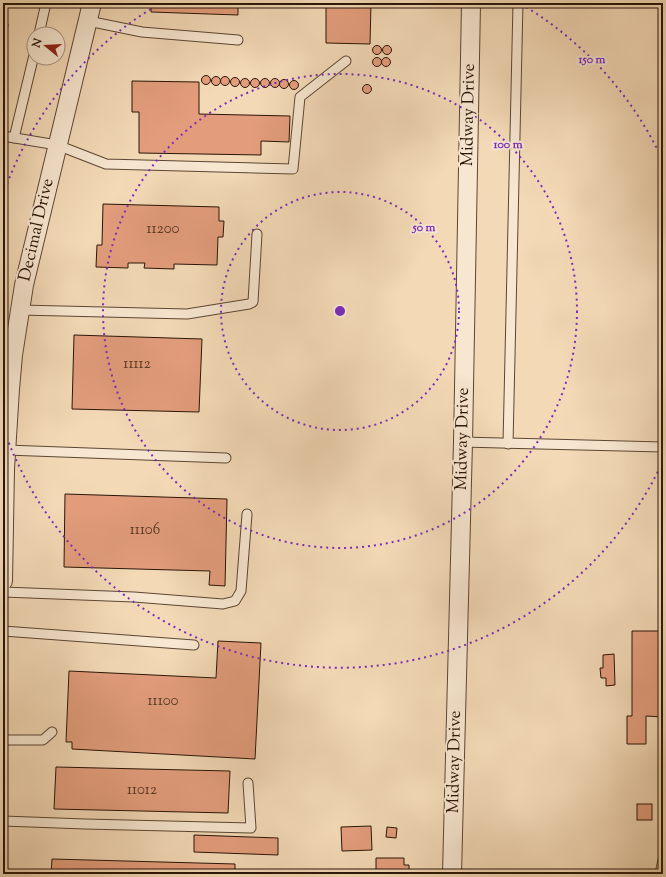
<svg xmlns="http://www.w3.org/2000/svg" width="666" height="877" viewBox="0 0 666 877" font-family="'Sorts Mill Goudy',serif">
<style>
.building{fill:#e39d7c;stroke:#291507}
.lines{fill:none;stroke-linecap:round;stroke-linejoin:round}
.lane-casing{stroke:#5c4633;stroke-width:11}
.street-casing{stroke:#5c4633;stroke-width:20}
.lane{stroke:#f7e6d0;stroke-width:9}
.street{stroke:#f7e6d0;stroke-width:18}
.ring{fill:none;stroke:#7b2cbf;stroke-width:2;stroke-dasharray:2 4}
.labels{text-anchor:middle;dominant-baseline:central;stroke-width:4;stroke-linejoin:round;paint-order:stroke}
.number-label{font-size:15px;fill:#583724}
.street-label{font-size:17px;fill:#291507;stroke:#f7e6d0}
.centre{fill:#7b2cbf;stroke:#f7e6d0;stroke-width:2}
.ring-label{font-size:12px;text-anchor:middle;font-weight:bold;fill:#7b2cbf;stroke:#f7e6d0;stroke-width:4;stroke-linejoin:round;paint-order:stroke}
</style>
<rect width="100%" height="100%" fill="#f3d9b6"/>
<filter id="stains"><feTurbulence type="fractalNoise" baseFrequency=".005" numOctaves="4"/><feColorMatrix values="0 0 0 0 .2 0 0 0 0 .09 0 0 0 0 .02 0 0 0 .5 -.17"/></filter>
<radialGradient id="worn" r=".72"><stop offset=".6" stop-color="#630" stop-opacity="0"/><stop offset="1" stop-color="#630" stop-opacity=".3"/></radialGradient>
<g class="building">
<path d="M151 3H267V4H238V15L151 12Z"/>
<path d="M326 3H371L370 44 326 43Z"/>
<path d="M3 24H8L3 73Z"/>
<circle cx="377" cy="50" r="4.5"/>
<circle cx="387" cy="50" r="4.5"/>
<circle cx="386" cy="62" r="4.5"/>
<circle cx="377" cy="62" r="4.5"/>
<circle cx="206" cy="80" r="4.5"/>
<circle cx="225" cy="81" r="4.5"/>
<circle cx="216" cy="81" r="4.5"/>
<circle cx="235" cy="82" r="4.5"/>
<circle cx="245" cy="83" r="4.5"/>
<circle cx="265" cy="83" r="4.5"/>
<circle cx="275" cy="83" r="4.5"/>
<circle cx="255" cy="83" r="4.5"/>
<circle cx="284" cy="84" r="4.5"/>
<circle cx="294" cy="85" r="4.5"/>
<path d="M132 81 199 82V114L290 116 289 142 261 141V155L139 153V112H132Z"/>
<circle cx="367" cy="89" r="4.5"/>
<path d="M103 204 219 207V221H224L223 237H218L217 265 174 264V269L144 268 145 263H128V268L96 267 97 245H102Z"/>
<path d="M74 335 202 339 199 412 72 409Z"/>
<path d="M65 494 227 499 225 586 209 585 210 571 64 567Z"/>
<path d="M632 631H663L662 717 646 716V744H627V716H632Z"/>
<path d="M218 641 261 643 255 759 72 749V742H66L69 671 216 678Z"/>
<path d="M614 654 615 685 606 686V678H601L600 668H603V655Z"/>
<path d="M56 767 230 771 228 813 54 809Z"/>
<rect x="637" y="804" width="15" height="16"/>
<path d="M371 826 372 850 342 851 341 827Z"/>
<path d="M387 827 397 828 396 838 386 837Z"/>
<path d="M194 835 278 838V855L194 852Z"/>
<path d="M376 858H404V865H409V874H376Z"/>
<path d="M52 859 235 864V874H51Z"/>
</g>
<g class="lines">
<defs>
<g id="lane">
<path d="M88 21 142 32 238 40"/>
<path d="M39 34 46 3"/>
<path d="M3 136 57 145 106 164 293 169 300 97 346 61"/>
<path d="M14 138 34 55"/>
<path d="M20 310 187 314 249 304 253 302 257 234"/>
<path d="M463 442 663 447"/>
<path d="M508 444 518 3"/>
<path d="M6 450 226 458"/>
<path d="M3 592 134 597 223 604 235 601 241 591 247 514"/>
<path d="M3 631 194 645"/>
<path d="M3 740H43L52 732"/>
<path d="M3 821 85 824 251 828 248 783"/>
<path d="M660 874 663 860"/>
</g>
<g id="street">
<path d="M3 581 5 469 10 389 13 355 24 285 92 3"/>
<path d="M452 874 463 442 471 3"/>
</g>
</defs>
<use href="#lane" class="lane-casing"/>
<use href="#street" class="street-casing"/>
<use href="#lane" class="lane"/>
<use href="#street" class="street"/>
</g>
<g class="ring">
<circle cx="340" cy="311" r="119"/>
<circle cx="340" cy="311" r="237"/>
<path d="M663 461A356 356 0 0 1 3 427M3 195A356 356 0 0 1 159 4M521 4A356 356 0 0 1 663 161"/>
</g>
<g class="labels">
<g class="number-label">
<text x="163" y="229">11200</text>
<text x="137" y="364">11112</text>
<text x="145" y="530">11106</text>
<text x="163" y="701">11100</text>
<text x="142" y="790">11012</text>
</g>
<g class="street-label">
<text transform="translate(469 115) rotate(-89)">Midway Drive</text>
<text transform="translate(37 230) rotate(-77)">Decimal Drive</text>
<text transform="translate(463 439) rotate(-89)">Midway Drive</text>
<text transform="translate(455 762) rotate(-89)">Midway Drive</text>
</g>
</g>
<circle cx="340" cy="311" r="6" class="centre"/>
<g class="ring-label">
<text x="592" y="63">150 m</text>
<text x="508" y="148">100 m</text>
<text x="424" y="231">50 m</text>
</g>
<rect width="666" height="877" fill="none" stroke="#f3d9b6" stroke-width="16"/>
<rect x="4" y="4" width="658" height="869" fill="none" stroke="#291507" stroke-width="2"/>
<rect x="8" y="8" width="650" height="861" fill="none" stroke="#291507"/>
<g transform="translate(46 46) rotate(288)"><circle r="19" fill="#f7e6d0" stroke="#a59280"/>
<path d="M0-3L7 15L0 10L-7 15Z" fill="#8f2418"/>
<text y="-6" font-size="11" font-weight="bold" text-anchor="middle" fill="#291507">N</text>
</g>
<rect width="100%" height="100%" filter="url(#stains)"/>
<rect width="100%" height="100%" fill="url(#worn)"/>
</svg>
